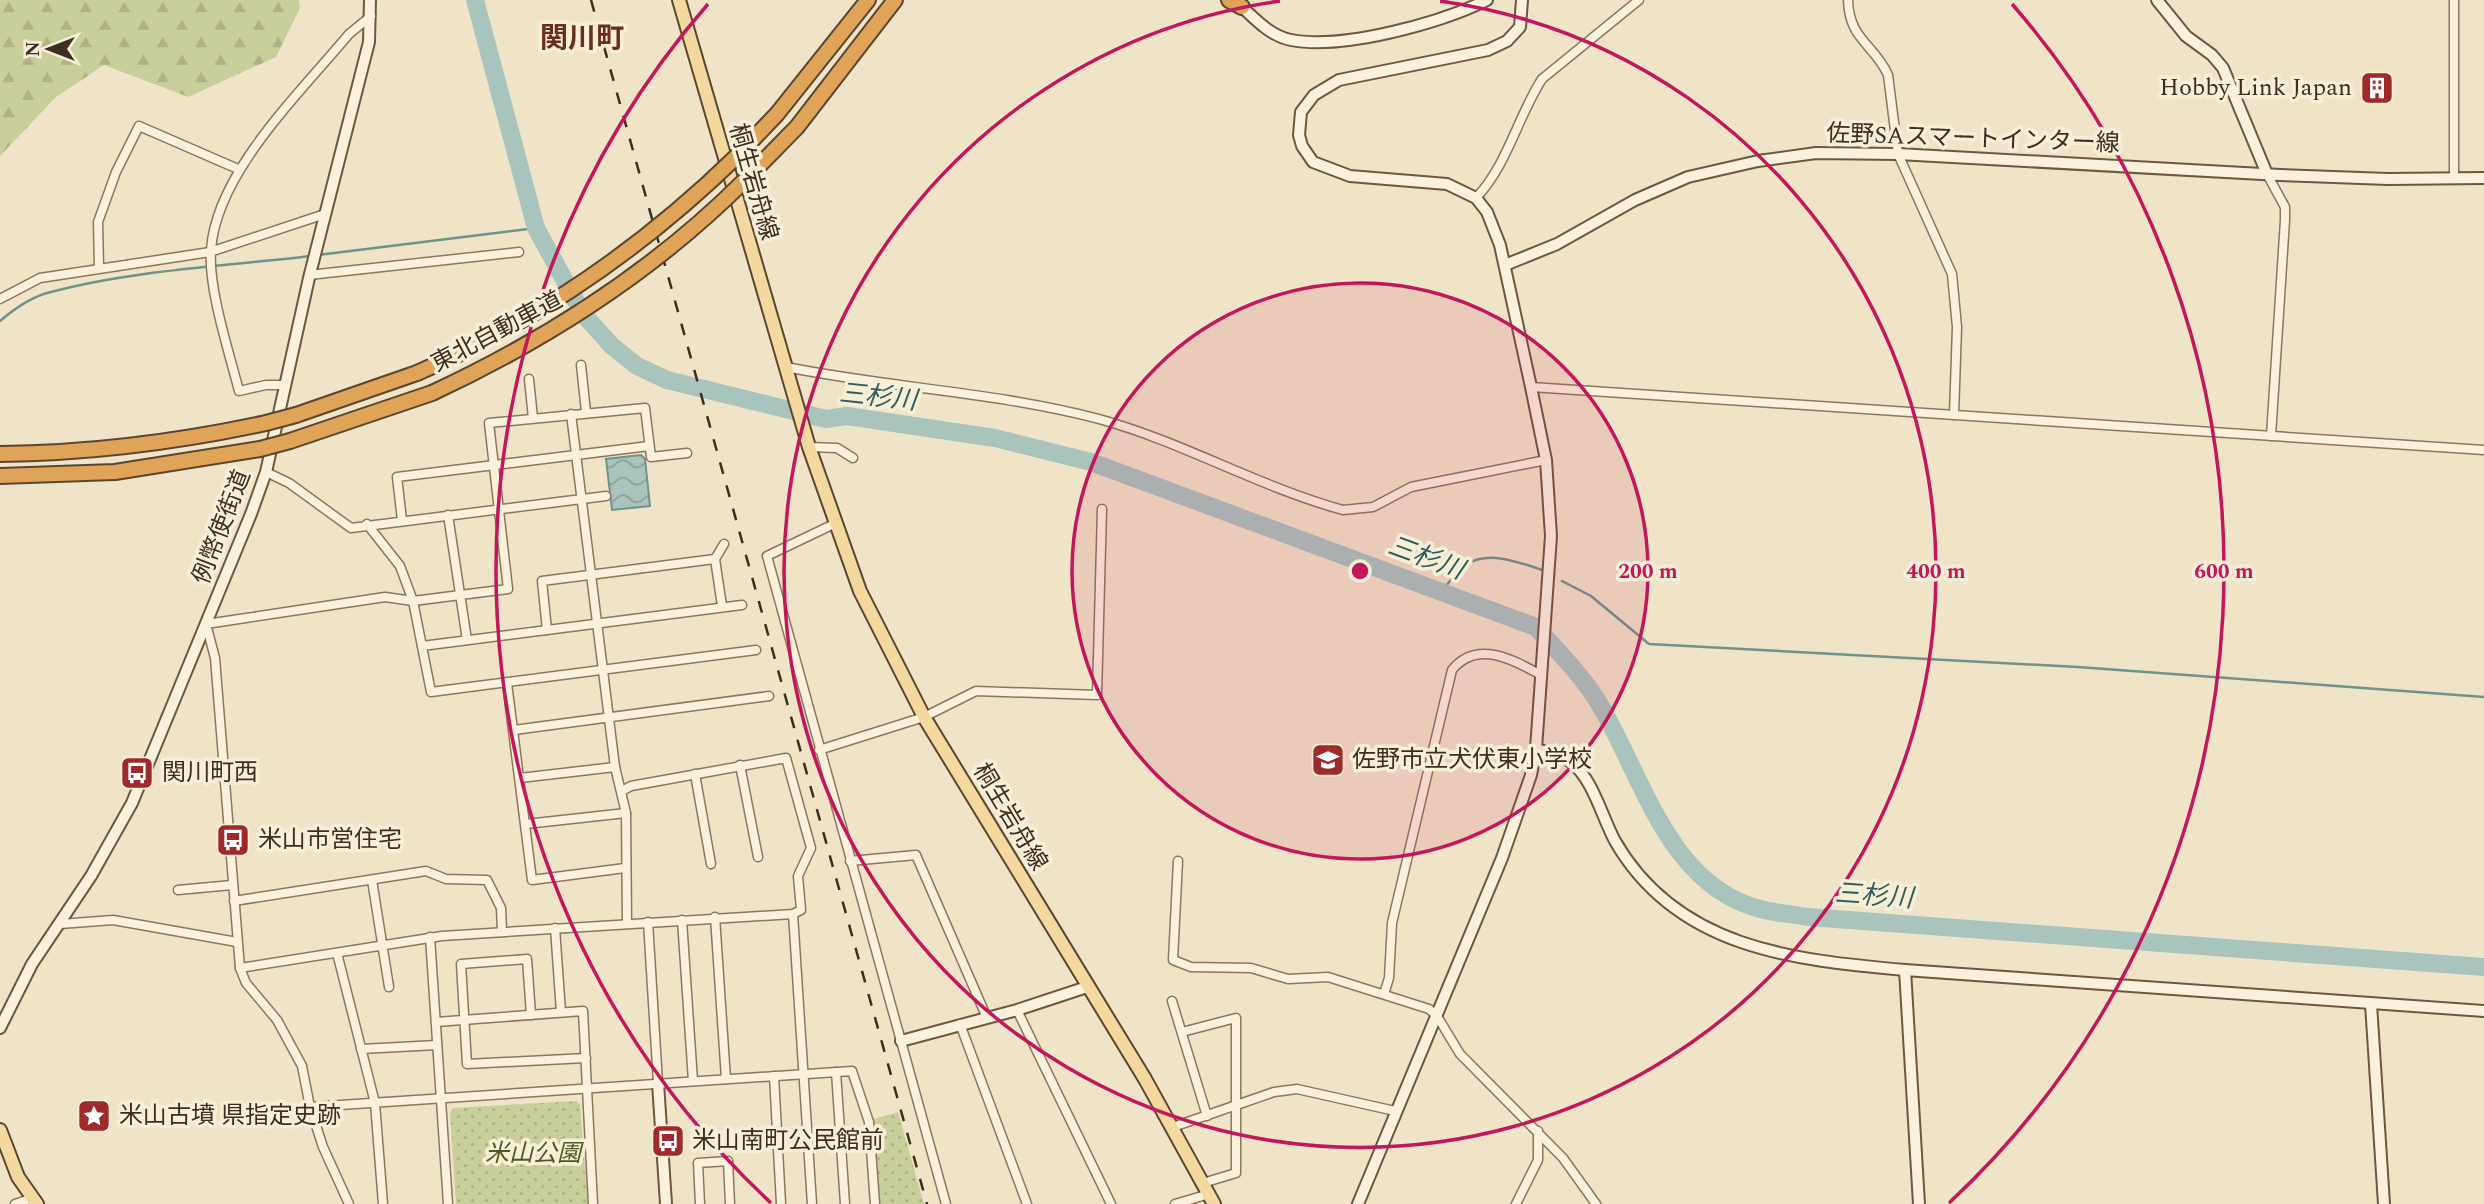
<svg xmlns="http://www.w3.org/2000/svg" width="2484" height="1204" viewBox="0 0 2484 1204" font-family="Spectral,'Noto Sans JP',serif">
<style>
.forest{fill:url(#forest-firs)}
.park{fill:url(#park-dots)}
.water{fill:url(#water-waves);stroke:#6f938a;stroke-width:2}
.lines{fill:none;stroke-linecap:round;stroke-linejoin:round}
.stream{stroke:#6f938a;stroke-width:2.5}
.river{stroke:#a9c4bc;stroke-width:18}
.street-casing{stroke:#8d765c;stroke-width:11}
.secondary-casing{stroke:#6f573f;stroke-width:14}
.primary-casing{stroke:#5b4430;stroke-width:16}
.highway-casing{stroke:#5b4430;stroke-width:18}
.street{stroke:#faf1dc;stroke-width:8}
.secondary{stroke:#faf1dc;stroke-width:10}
.primary{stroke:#f3d9a0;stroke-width:12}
.highway{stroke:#e0a458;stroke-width:14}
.rail{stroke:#3d2e20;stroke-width:2.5;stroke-dasharray:12 12;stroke-linecap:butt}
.highway-bridge-casing{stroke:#5b4430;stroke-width:18;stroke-linecap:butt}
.highway-bridge{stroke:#e0a458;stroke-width:14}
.ring{fill:none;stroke:#c2185b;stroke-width:3.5}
.labels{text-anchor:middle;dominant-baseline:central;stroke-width:7;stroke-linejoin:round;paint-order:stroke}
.poi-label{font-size:24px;fill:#3d2e20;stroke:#f7eed8;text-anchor:start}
.street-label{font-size:24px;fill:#3d2e20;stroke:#f7eed8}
.park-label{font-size:24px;font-style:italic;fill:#4d5a26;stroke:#f7eed8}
.water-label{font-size:26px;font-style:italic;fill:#2f5d5a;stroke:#f7eed8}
.quarter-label{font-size:28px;font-weight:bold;fill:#6b2e1e;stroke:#f7eed8}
.centre{fill:#c2185b;stroke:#f7eed8;stroke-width:3.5}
.ring-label{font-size:21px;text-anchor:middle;font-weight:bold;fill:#c2185b;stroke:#f7eed8;stroke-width:7;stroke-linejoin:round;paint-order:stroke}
</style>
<defs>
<pattern id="forest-firs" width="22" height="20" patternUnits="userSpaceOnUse" patternTransform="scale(1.75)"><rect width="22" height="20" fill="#c9cf9b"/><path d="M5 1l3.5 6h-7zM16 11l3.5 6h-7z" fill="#aeb285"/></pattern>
<pattern id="park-dots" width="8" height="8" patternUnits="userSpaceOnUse" patternTransform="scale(1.75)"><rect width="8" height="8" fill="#c9cf9b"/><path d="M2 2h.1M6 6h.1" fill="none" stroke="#aeb285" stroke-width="1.8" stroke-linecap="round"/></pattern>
<pattern id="water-waves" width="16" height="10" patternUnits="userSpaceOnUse" patternTransform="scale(1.75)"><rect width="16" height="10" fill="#a9c4bc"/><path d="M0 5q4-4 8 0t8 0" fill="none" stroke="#8ba098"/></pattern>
</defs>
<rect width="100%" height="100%" fill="#f0e4c8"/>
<path class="forest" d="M0 0H299L300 8 276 57 188 97 104 65 56 97 0 156Z"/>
<g class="park">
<path d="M576 1101 580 1104 588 1204H456L450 1113 453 1108Z"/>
<path d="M898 1112 924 1204H880L874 1119Z"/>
</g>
<path class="water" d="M641 455 645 459 650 506 612 510 606 459Z"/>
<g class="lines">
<g class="stream">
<path d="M318 255 536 228"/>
<path d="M0 321C14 309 33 296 51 292 132 270 227 266 311 256"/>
<path d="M1562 581 1591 596 1649 644 2078 667 2484 697"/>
<path d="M1442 591C1449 583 1456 571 1465 565 1489 550 1518 562 1542 570"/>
</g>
<path class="river" d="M475 0 536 228 583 314 612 346 637 366 667 380 826 419 847 416 995 438 1091 462 1536 627C1559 653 1583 676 1600 705 1643 777 1668 885 1760 909 1775 913 1792 914 1808 917L2484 967"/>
<defs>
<g id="street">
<path d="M1848 0C1849 40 1875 45 1888 75L1898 154 1952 274 1957 327 1954 415"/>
<path d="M2267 174 2285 207V220L2271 436"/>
<path d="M2454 179V0"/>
<path d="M1476 198C1508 164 1517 118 1542 79L1639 0"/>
<path d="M99 268 98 222 116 172 139 126 238 169"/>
<path d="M309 275 519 252"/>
<path d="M0 299 40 278 210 252 325 214"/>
<path d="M581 365 586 412"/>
<path d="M786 367C890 388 997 392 1099 419 1183 442 1259 487 1343 510L1373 507 1411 487 1546 460"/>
<path d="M529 379 533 418"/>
<path d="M286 385H266L239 391C229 352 208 288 211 250 216 173 300 93 349 34L371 16"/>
<path d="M1531 387 2484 450"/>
<path d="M571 414 615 767 626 813 627 924"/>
<path d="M809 447 837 448 853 458"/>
<path d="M266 472 289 483 351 528 606 496"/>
<path d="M448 515 467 640"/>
<path d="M402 520 397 477 649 446"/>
<path d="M367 524 400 566 413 601 431 692 756 650"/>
<path d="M834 524 767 556 946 1204"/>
<path d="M722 606 715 559 724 544"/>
<path d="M547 630 542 581 715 559"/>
<path d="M422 646 742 605"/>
<path d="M507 683 532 880 625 868"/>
<path d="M514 730 769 696"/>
<path d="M819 750 924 717 976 691 1097 695 1102 509"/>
<path d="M740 765 758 857"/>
<path d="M695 774 711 864"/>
<path d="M520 778 615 767"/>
<path d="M526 824 626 813"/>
<path d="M850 861 916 855 987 1018"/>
<path d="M1178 861 1173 960 1191 967 1251 968 1288 979 1328 977 1429 1009 1437 1016 1460 1054 1563 1158 1596 1204"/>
<path d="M372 880 389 987"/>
<path d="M178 890 232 885"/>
<path d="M234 901 426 871 446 879 487 880 501 908 502 931"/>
<path d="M793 914 812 1204"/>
<path d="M715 917 726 1079"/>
<path d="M682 920 693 1081"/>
<path d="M648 922 658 1083"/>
<path d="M60 924 113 920 237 942"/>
<path d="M555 928 561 1012"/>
<path d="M430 937 448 1204"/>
<path d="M337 953 375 1103 383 1204"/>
<path d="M240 968 442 936 793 914 801 910 798 876 811 848 786 758 631 786 622 791"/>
<path d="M1384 994 1389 978 1392 923 1452 670C1477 639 1514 660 1541 675"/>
<path d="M1172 1001 1207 1116"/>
<path d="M1017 1010 1111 1204"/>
<path d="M531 1015 527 959 461 964 467 1064 586 1058"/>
<path d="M436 1022 583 1011 593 1204"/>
<path d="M960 1024 1027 1204"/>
<path d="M1182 1032 1236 1018V1173L1203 1183"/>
<path d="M361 1049 437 1045"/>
<path d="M836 1072 845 1204"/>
<path d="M774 1076 781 1204"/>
<path d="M310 1107 852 1071 869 1122 875 1204"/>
<path d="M1173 1127 1274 1092 1297 1089 1395 1111"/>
<path d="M15 1204 33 1198"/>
<path d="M349 1204 323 1147 310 1107 302 1066 277 1020 246 983 240 968 215 658 206 624 385 597 413 601 508 589 489 423 645 408 651 457 687 453"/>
<path d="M700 1204 698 1163 728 1161 730 1204"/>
<path d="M1175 1204 1209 1194"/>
<path d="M1516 1204 1538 1160V1131"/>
</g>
<g id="secondary">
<path d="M2157 0 2186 36 2212 55 2223 68 2267 174"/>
<path d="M1242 7C1257 21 1271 36 1291 40 1343 50 1440 23 1487 0"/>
<path d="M1505 265 1557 244 1635 200 1688 177 1758 161 1816 153 1898 154 2280 175 2388 179 2484 178"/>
<path d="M1536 749C1547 752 1561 755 1571 762 1593 779 1602 817 1615 841 1677 949 1794 960 1905 970"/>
<path d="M2371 1004 2384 1204"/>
<path d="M0 1028 32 964 91 876 132 803 251 514 266 472 309 278 369 42 370 0"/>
<path d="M901 1041 1017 1010 1087 987"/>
<path d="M658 1083 666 1204"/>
<path d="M1358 1204 1502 858 1531 775 1536 749 1551 536 1546 460 1531 387 1500 245 1487 212 1476 198 1447 184 1350 176 1313 162 1302 146 1299 135 1301 112 1314 95 1339 80 1488 50 1507 41 1520 27 1522 0"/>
<path d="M1919 1204 1905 970 2484 1011"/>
</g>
<g id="primary">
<path d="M679 0 809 447 860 591 924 717 1145 1079 1214 1204"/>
<path d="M0 1130 18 1177 37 1204"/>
</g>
<g id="highway">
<path d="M1229 0 1242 7"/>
<path d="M738 155 777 114 868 0"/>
<path d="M745 180 797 127 895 0"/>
<path d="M296 415 417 373"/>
<path d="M290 441 432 393"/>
<path d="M0 454C90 453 178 442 266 423"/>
<path d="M0 476 115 472 260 449"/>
</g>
</defs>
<use href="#street" class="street-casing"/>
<use href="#secondary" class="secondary-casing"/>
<use href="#primary" class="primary-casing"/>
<use href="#highway" class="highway-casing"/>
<use href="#street" class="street"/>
<use href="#secondary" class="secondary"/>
<use href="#primary" class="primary"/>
<use href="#highway" class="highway"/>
<path class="rail" d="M591 0 927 1204"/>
<defs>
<g id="highway-bridge">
<path d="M417 373C539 320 644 247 738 155"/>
<path d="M432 393C548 339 654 271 745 180"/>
<path d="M266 423 296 415"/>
<path d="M260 449 290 441"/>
</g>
</defs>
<use href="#highway-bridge" class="highway-bridge-casing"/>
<use href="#highway-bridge" class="highway-bridge"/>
</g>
<circle cx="1360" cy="571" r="288" fill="#c2185b" fill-opacity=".12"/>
<g class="ring">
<circle cx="1360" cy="571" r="288"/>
<path d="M1440 1A576 576 0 1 1 1280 1"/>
<path d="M771 1203A864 864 0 0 1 708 4M2012 4A864 864 0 0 1 1949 1203"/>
</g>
<defs>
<symbol id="building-square" viewBox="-11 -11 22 22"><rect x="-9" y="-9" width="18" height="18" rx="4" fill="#9e2a2b" stroke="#f7eed8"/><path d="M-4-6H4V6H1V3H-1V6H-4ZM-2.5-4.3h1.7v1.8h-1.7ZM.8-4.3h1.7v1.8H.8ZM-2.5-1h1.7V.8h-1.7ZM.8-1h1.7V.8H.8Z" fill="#fff"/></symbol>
<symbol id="school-square" viewBox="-11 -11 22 22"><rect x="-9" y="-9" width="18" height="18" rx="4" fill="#9e2a2b" stroke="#f7eed8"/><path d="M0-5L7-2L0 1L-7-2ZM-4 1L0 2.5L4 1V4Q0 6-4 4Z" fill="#fff"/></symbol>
<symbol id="bus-square" viewBox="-11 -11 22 22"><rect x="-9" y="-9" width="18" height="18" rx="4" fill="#9e2a2b" stroke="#f7eed8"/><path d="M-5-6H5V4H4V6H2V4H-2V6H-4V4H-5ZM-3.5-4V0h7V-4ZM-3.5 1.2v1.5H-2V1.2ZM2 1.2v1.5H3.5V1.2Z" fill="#fff"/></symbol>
<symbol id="sight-square" viewBox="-11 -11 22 22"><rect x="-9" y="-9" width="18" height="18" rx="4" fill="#9e2a2b" stroke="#f7eed8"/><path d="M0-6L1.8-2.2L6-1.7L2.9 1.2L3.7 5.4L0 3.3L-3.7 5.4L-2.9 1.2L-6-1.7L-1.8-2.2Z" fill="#fff"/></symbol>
</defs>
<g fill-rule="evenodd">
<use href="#building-square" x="2358" y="69" width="38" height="38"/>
<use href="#school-square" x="1309" y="741" width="38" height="38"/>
<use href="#bus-square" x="118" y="754" width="38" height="38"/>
<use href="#bus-square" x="214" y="821" width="38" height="38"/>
<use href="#sight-square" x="75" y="1097" width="38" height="38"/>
<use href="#bus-square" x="649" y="1122" width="38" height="38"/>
</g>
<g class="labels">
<g class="poi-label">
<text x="2352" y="88" text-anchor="end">Hobby Link Japan</text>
<text x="1352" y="760">佐野市立犬伏東小学校</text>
<text x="162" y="773">関川町西</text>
<text x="258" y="840">米山市営住宅</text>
<text x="119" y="1116">米山古墳 県指定史跡</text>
<text x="692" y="1141">米山南町公民館前</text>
</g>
<g class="street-label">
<text transform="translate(1973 139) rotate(2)">佐野SAスマートインター線</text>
<text transform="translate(753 182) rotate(74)">桐生岩舟線</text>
<text transform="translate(497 332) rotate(-28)">東北自動車道</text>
<text transform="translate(222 527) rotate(-69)">例幣使街道</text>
<text transform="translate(1010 817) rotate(59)">桐生岩舟線</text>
</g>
<g class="park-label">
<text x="533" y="1154">米山公園</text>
</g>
<g class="water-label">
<text transform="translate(878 397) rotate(6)">三杉川</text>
<text transform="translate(1426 558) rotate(20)">三杉川</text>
<text transform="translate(1874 896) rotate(4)">三杉川</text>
</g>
<g class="quarter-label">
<text x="582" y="38">関川町</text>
</g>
</g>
<circle cx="1360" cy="571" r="10" class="centre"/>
<g class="ring-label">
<text x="1648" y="578">200 m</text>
<text x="1936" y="578">400 m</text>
<text x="2224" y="578">600 m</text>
</g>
<g transform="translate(49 49) rotate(270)" stroke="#f7eed8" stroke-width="5" paint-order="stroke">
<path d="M0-5L12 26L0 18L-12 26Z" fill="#3d2e20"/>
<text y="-10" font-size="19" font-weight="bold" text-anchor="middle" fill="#3d2e20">N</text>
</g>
</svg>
